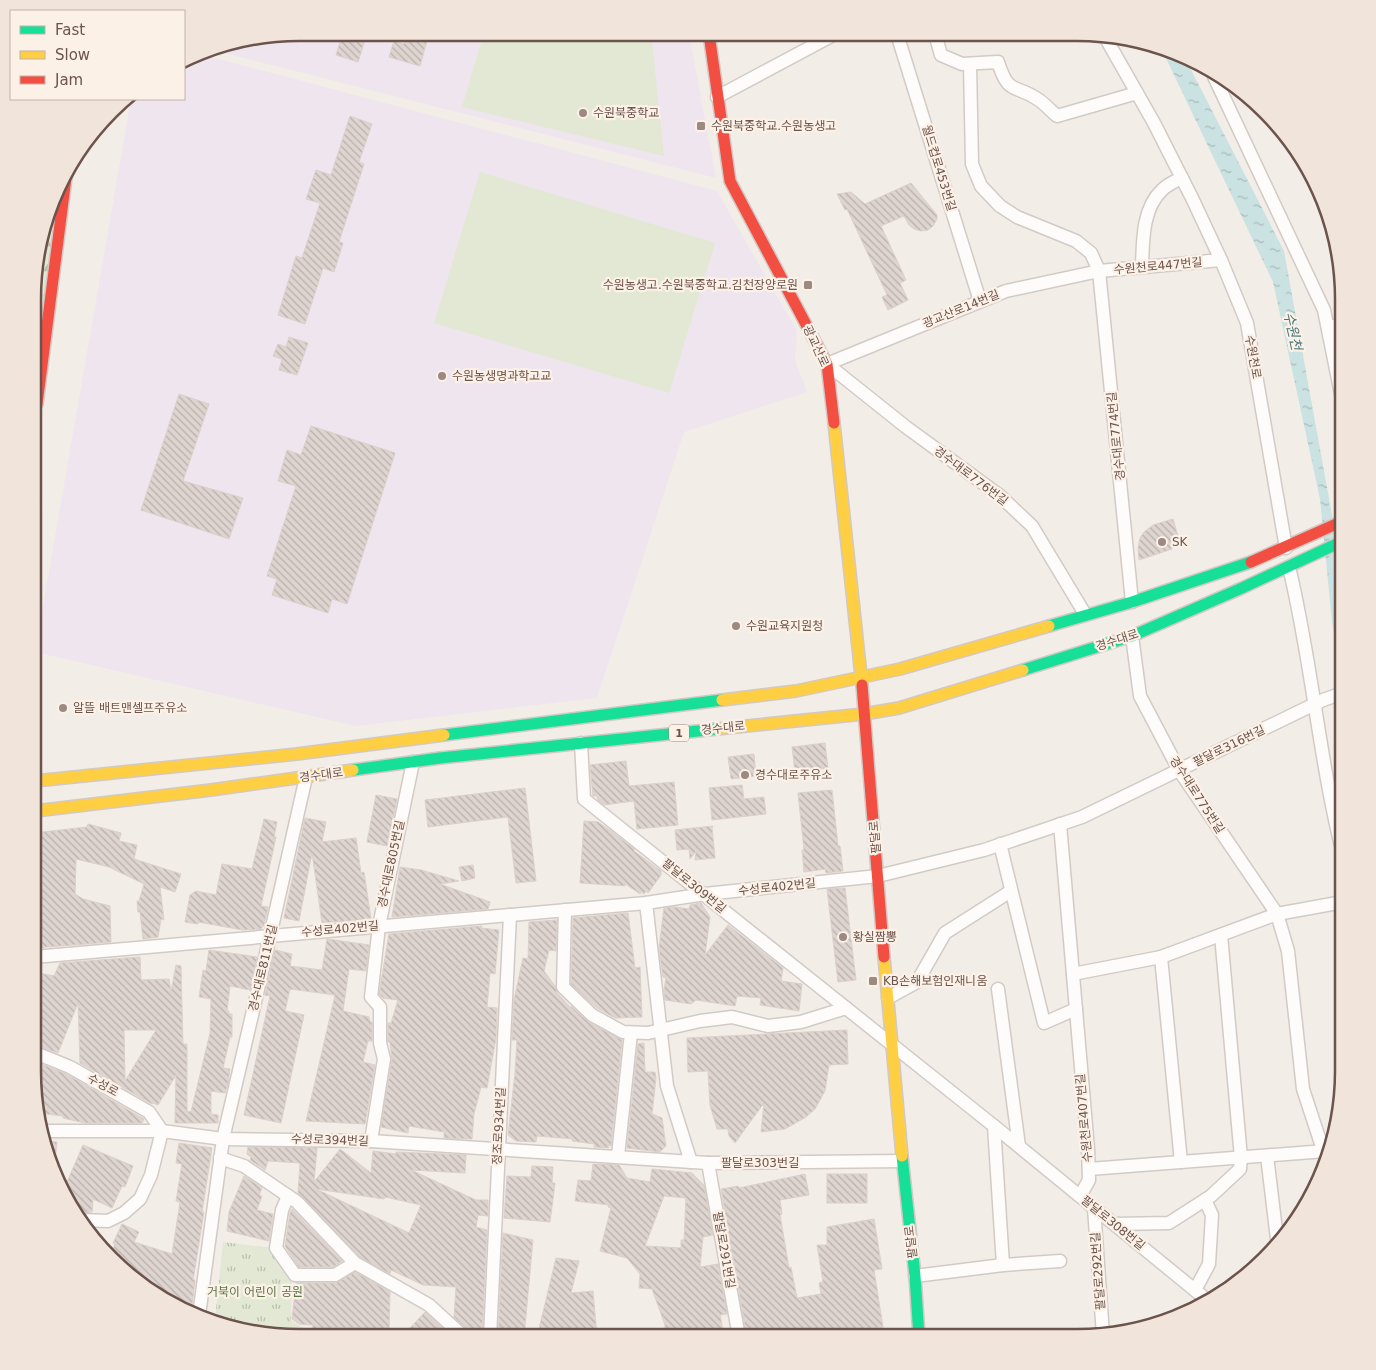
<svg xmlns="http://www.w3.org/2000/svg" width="1376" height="1370" viewBox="0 0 1376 1370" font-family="'DejaVu Sans','Noto Sans KR',sans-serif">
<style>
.education{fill:#eee5ee}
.green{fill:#e2e8d3}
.forest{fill:url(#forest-firs)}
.park{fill:url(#park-tufts)}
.water{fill:url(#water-ripples)}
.building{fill:url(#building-back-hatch);stroke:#dbd0ca;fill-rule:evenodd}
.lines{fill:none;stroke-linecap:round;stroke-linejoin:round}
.street-casing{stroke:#d2cac6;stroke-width:15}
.fast-casing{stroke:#d2c8c4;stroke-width:14}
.slow-casing{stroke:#d2c8c4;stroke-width:14}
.jam-casing{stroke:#d2c8c4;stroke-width:14}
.street{stroke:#fdfcfb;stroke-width:12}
.fast{stroke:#16e098;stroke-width:11}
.slow{stroke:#ffcf43;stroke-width:11}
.jam{stroke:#f24e42;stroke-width:11}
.poi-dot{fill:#9b8982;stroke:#fcf1e7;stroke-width:2}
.labels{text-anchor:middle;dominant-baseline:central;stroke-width:4.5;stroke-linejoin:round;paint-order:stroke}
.shield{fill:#fcf1e7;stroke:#97827a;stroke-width:1}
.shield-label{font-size:11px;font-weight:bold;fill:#6c534c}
.poi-label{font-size:12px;fill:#6c534c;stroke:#fcf1e7;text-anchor:start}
.street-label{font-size:12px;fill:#6c534c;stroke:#fcf1e7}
.park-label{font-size:12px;fill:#5c7649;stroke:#fcf1e7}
.water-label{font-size:14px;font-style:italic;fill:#467577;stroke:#fcf1e7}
.rim{fill:none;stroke:#6c534c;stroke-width:2.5}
</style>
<defs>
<pattern id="forest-firs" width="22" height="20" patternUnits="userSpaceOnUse" patternTransform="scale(1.25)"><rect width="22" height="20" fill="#e2e8d3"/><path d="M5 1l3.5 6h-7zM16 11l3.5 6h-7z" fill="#bbbfad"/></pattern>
<pattern id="park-tufts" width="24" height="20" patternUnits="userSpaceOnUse" patternTransform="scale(1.25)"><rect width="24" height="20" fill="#e2e8d3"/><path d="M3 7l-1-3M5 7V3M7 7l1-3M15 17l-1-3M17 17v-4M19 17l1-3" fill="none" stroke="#bbbfad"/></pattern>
<pattern id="water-ripples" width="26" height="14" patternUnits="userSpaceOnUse" patternTransform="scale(1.25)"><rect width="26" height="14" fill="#cae2e1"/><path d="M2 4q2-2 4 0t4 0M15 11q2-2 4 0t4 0" fill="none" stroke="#a8bab9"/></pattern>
<pattern id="building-back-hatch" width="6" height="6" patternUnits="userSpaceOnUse" patternTransform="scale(1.25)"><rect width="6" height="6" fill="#dfd5d0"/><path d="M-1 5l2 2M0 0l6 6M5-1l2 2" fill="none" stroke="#b9afab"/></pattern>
</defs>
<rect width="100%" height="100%" fill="#f3ede7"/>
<g class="education">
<path d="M299 33 689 34 716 178 209 49 213 47Z"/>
<path d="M200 54 717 191 797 331 795 360 807 392 684 432 597 698 356 726 35 652 131 99H184V64Z"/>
</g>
<g class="green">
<path d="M484 33H651L664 156 462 107Z"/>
<path d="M480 172 715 243 669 393 434 323Z"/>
</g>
<path class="forest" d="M58 193 37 374 38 247Z"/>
<path class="park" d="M223 1242 273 1248 292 1278 291 1321 308 1330 307 1337H282L215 1319Z"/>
<path class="water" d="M1163 52 1186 60 1284 251 1343 575V693L1332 622 1320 499 1273 282Z"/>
<g class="building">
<path d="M343 33H367L358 62 336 55Z"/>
<path d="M407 33H429L420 66 389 57 394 41 404 44Z"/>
<path d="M350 116 372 124 359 162 364 164 339 242 343 243 334 272 323 268 305 324 278 315 296 256 302 258 320 203 306 199 316 170 331 175Z"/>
<path d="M911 183 937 215V219L933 226 928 230 921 231 914 229 909 225 904 216 881 226 906 280 900 283 908 300 888 310 882 297 887 295 847 209 845 210 837 194 851 192 865 204Z"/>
<path d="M289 337 308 343 297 375 279 370 282 359 273 356 278 344 286 347Z"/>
<path d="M179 394 209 404 183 481 243 498 229 539 141 510Z"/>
<path d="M311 426 395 453 347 604 332 599 328 613 272 595 277 579 267 576 296 486 278 481 287 450 301 455Z"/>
<path d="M1173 519 1178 536 1176 541 1171 546 1172 549 1139 560 1138 548 1140 538 1144 532 1153 525Z"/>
<path d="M825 743 828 768 795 772 792 747Z"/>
<path d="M754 754 756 776 731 779 728 757Z"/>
<path d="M626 761 629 786 674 782 678 825 637 829 634 801 604 805 598 800 597 796H593L590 765Z"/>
<path d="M742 785 744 799 764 797 766 814 712 820 709 788Z"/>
<path d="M525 788 536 881 516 883 508 817 428 827 425 800Z"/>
<path d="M832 790 838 846H840L843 871 826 873 825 869 804 872 802 850H804L798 793Z"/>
<path d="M376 795 397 799 387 846 367 842Z"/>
<path d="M305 818 326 822 322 842 356 838 361 873 364 872 371 919 322 923 312 853 299 921 284 918Z"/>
<path d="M264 819 277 822 274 837H276L261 906 268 907 264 925 261 929 243 930 198 922V924L185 922 190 895 196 891 216 895 222 864 252 869Z"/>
<path d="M584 821 598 822 611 831 634 849V851L661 871V875L648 893 646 891 644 894 641 892 640 894 624 883 625 886 580 883Z"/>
<path d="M88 824 121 833 119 841 137 845 134 859 181 874 175 892 160 887 164 920 161 919 158 937 143 939 140 912H138L137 901H139L144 884 109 867 76 859 75 894 83 899 110 906 111 942 34 948V833L87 827Z"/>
<path d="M713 826 712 828 715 858 695 860 696 851 690 859 689 849 677 850 675 830Z"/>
<path d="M473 865 475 878 462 881 459 867Z"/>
<path d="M400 867 421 870 459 881 440 884 490 902 488 909 392 917Z"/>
<path d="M845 888 856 980 838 982 827 889Z"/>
<path d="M701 903 710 917 705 955 728 925 783 968 781 981 802 984 799 1011 760 1005 761 998 737 996 735 1006 696 1000 691 1004 665 1000 664 990 666 978 663 977 659 948 664 908 675 907 689 909 690 905Z"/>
<path d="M628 913 635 968 640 967 642 1017 615 1018 597 1008 571 984 573 918Z"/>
<path d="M557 920 556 951 549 950 544 971 555 986 557 993 571 1008V1006L588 1022 622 1040 611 1146 607 1145 609 1148 594 1147 595 1144 572 1141 573 1139 537 1136 536 1142 516 1141 508 1135 515 1073 517 1040H512L514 1000 523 958 528 959 529 922Z"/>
<path d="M482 926 481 928 499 930 495 974 490 973 487 1007 497 1008 496 1038 487 1088 481 1087 474 1114 472 1139 444 1138V1132L409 1126 408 1133 381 1127 392 1060 390 1042H388V1023H391L398 1000 383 998 379 994 389 934Z"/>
<path d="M327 939 369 945 366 971 349 969 343 1011 369 1017 370 1022H372V1041H368L363 1062 375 1065 365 1124 306 1121 335 995 290 989 285 1011 304 1015 281 1123 244 1115 270 996 265 995 275 950 292 954 290 966 322 970Z"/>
<path d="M209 950 257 957 250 990 230 986 227 1011H229V1014H232V1037H230L223 1068 230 1069 228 1083 225 1093 211 1091V1114L218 1115V1123H175L176 1075 158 1105 153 1103 152 1104 80 1063 78 1003 58 1053 33 1044 34 972 54 976 60 963 140 957 141 980 169 979 171 992 176 965 181 966 183 1044H187V1111L191 1112 210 1033 211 999 199 997 203 970 206 971ZM124 1030H156L125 1081Z"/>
<path d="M847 1030 848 1064 829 1065 825 1091 815 1109 806 1117 785 1129 761 1132 764 1103 735 1143 729 1136 728 1129H717L710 1105 708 1071 688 1072 687 1038Z"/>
<path d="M644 1043 645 1072H655L656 1078 652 1114 662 1118 666 1146 660 1152 627 1148 638 1044Z"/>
<path d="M33 1061 66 1074 144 1119 142 1123H85L63 1118V1116L38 1113 33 1088Z"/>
<path d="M44 1141 57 1142 54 1172 47 1157Z"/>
<path d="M179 1143 212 1148 202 1212H204L193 1280H195L191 1313 181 1310 123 1272 110 1257 115 1244 113 1243 122 1224 139 1232 134 1242 172 1254 180 1202 176 1201 182 1164 176 1163Z"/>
<path d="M83 1145 133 1166 125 1187 122 1186 112 1208 93 1199 92 1212 77 1213 64 1189Z"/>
<path d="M248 1147 317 1148 314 1182 340 1149 371 1173 373 1151 396 1154V1152L466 1155 465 1173 411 1170 476 1200H488V1216L478 1215 476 1227 487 1230 482 1337H473L469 1331 454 1317 456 1287 423 1285 391 1270 390 1274 360 1257 298 1193 300 1163 268 1161 265 1170 250 1160 251 1157 247 1154ZM316 1189 384 1199 385 1197 421 1205 409 1233Z"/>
<path d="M593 1164 619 1165 627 1178 650 1182 652 1169 692 1173 704 1185 713 1235 703 1237 700 1267 718 1264 727 1314 720 1315 724 1337H665V1325L652 1289 639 1288 640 1274 627 1258 600 1251 611 1208 608 1207 609 1205 575 1201 578 1180 591 1181ZM664 1196 686 1198 684 1240H681V1248L645 1246Z"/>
<path d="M532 1166 553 1167 552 1183H555L550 1222 504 1218 507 1176 531 1177Z"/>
<path d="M805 1174 809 1195 780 1200 782 1214 780 1215 789 1268 791 1267 797 1298 821 1294 819 1283 823 1282 817 1245H827V1227L874 1219 882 1269 874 1270 883 1327 859 1331 858 1328 810 1337H747L721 1189 738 1186 739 1188Z"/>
<rect x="827" y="1174" width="40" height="29"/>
<path d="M244 1176 262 1188 259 1195 262 1196 257 1210 273 1214 269 1241 227 1231 229 1212Z"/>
<path d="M292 1209 342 1261 333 1267H299L285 1246 290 1213Z"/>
<path d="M503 1233 533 1240 524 1337H498Z"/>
<path d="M556 1258 579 1261 571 1293 593 1291 597 1337H537Z"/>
<path d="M355 1272 390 1292 389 1333H366V1328H335V1337H312L313 1325 299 1324 292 1319 296 1283H336Z"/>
<path d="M425 1312 452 1337H420L410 1328Z"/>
</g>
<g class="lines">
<defs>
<g id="street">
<path d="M897 34 980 301"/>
<path d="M935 34 941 55 962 64 998 62C1009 97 1015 83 1039 100 1046 105 1051 111 1057 116L1137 93"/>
<path d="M1104 35 1154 123 1193 200 1221 260 1247 323 1286 548"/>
<path d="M970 64 972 164 981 186 1000 206 1017 217 1076 241 1091 253 1099 271 1132 602"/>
<path d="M1210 68 1324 310 1343 404"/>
<path d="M717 97 835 34"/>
<path d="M1142 267C1143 241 1142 209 1162 190 1167 185 1175 181 1182 178"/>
<path d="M1328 329 1343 322"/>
<path d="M1289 567C1312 662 1319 760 1343 854"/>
<path d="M1085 614 1032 526 999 495 906 427 827 364 1006 291 1099 271 1221 260"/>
<path d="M1132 636 1140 696 1179 770 1277 914 1288 951 1303 1089 1325 1156"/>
<path d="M581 743 584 799 994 1126 1207 1300"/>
<path d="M1060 824 1088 1149 1089 1180 1080 1196"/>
<path d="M1000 844 1044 1023 1076 1009"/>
<path d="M646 903 667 1086 691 1162"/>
<path d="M565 910 563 987 592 1015 623 1032 648 1033 700 1021 732 1017 768 1026 801 1022 846 1008"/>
<path d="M34 957 646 903 705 894 878 876 984 850 1082 817 1323 700 1343 693"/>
<path d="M1161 957 1181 1162"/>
<path d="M1073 974 1161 957 1277 914 1343 902"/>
<path d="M998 989 1019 1146"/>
<path d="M888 998 917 982 945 933 1011 891"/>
<path d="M33 1052 70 1067 149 1112 162 1131 151 1175 140 1199 124 1213 108 1221 81 1220"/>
<path d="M994 1126 1003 1265"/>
<path d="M42 1131H162L223 1139 371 1141 708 1163 902 1161"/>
<path d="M371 1141 384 1059 380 1043V1007L371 997 379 926 413 762"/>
<path d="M618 1156 631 1033"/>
<path d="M1267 1156 1278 1247"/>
<path d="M220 1158 244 1166 297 1202 355 1263 429 1305 464 1337"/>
<path d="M708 1163 739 1337"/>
<path d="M1089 1169 1326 1151"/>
<path d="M288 1196 282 1210 276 1248 295 1275H335L355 1263"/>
<path d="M1094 1208 1103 1335"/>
<path d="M1115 1224 1169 1223 1211 1196 1240 1169 1241 1158 1221 935"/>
<path d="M915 1276 1003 1265 1060 1261"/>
<path d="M1195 1290 1209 1264 1212 1215 1205 1200"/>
<path d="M199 1315 223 1139 256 998 306 777"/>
<path d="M490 1337 510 915"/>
</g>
<g id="fast">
<path d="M1049 626 1132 602 1251 562"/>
<path d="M1023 670 1132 636 1242 588 1343 541"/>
<path d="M444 735 722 700"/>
<path d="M353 770 440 758 717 729"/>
<path d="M902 1156 915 1276 919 1337"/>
</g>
<g id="slow">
<path d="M834 423 862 685"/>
<path d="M722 700 796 691 900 669 1049 626"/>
<path d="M717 729 864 714 899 708 1023 670"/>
<path d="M35 781 297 754 444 735"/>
<path d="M35 811 211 790 353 770"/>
<path d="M884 957 902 1156"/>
</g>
<g id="jam">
<path d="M709 34 730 181 827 364 834 423"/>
<path d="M37 404 67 170"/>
<path d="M1251 562 1343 521"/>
<path d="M862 685 884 957"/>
</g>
</defs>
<use href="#street" class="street-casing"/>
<use href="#fast" class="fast-casing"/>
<use href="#slow" class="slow-casing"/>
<use href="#jam" class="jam-casing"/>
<use href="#street" class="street"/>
<use href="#fast" class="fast"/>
<use href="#slow" class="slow"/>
<use href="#jam" class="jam"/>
</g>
<g class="poi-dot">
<circle cx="583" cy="113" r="5"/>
<rect x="696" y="121" width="10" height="10" rx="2.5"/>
<rect x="803" y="280" width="10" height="10" rx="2.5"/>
<circle cx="442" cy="376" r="5"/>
<circle cx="1162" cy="542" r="5"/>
<circle cx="736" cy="626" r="5"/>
<circle cx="63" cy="708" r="5"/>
<circle cx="745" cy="775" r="5"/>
<circle cx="843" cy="937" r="5"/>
<rect x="868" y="976" width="10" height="10" rx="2.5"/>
</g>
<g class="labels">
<rect class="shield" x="669" y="724.5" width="20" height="17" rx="4"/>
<g class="shield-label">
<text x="679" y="733">1</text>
</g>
<g class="poi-label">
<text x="593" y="113">수원북중학교</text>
<text x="711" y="126">수원북중학교.수원농생고</text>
<text x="798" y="285" text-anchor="end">수원농생고.수원북중학교.김천장양로원</text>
<text x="452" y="376">수원농생명과학고교</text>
<text x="1172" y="542">SK</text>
<text x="746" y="626">수원교육지원청</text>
<text x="73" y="708">알뜰 배트맨셀프주유소</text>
<text x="755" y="775">경수대로주유소</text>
<text x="853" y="937">황실짬뽕</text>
<text x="883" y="981">KB손해보험인재니움</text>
</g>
<g class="street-label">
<text transform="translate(939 168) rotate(73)">월드컵로453번길</text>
<text transform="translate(1158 266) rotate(-5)">수원천로447번길</text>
<text transform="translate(961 309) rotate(-22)">광교산로14번길</text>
<text transform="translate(816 346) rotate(65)">광교산로</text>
<text transform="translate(1253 357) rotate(80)">수원천로</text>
<text transform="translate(1116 436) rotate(-96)">경수대로774번길</text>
<text transform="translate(971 476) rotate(37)">경수대로776번길</text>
<text transform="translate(1117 640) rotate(-18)">경수대로</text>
<text transform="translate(723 728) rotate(-6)">경수대로</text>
<text transform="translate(1229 746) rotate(-26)">팔달로316번길</text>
<text transform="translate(321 775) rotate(-8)">경수대로</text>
<text transform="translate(1197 795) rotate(57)">경수대로775번길</text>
<text transform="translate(875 837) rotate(-95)">팔달로</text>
<text transform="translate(391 864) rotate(-78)">경수대로805번길</text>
<text transform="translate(694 886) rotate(39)">팔달로309번길</text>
<text transform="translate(777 887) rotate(-6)">수성로402번길</text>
<text transform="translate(340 929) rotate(-5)">수성로402번길</text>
<text transform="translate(263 968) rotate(-77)">경수대로811번길</text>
<text transform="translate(103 1085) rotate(29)">수성로</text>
<text transform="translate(1084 1118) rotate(-95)">수원천로407번길</text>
<text transform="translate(499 1126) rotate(-87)">정조로934번길</text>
<text transform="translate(330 1140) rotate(2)">수성로394번길</text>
<text x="760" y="1163">팔달로303번길</text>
<text transform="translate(1113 1223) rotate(39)">팔달로308번길</text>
<text transform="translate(911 1242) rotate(-97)">팔달로</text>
<text transform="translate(724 1250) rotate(80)">팔달로291번길</text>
<text transform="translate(1098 1271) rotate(-94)">팔달로292번길</text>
</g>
<g class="park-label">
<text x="255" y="1292">거북이 어린이 공원</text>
</g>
<g class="water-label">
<text transform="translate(1293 331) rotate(77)">수원천</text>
</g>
</g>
<path d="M0 0H1376V1370H0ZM299 41H1077A258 258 0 0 1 1335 299V1071A258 258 0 0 1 1077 1329H299A258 258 0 0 1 41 1071V299A258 258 0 0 1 299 41Z" fill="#f0e4db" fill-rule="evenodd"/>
<path class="rim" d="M299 41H1077A258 258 0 0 1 1335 299V1071A258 258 0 0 1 1077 1329H299A258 258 0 0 1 41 1071V299A258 258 0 0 1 299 41Z"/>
<rect x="10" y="10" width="175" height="90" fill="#fcf1e7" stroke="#c2b2a9"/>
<rect x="20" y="26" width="25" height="8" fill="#16e098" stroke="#c2b2a9"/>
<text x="55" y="35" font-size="15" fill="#6c534c">Fast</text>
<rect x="20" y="51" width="25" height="8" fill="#ffcf43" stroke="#c2b2a9"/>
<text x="55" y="60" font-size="15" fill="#6c534c">Slow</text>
<rect x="20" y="76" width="25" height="8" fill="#f24e42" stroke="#c2b2a9"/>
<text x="55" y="85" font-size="15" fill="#6c534c">Jam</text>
</svg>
